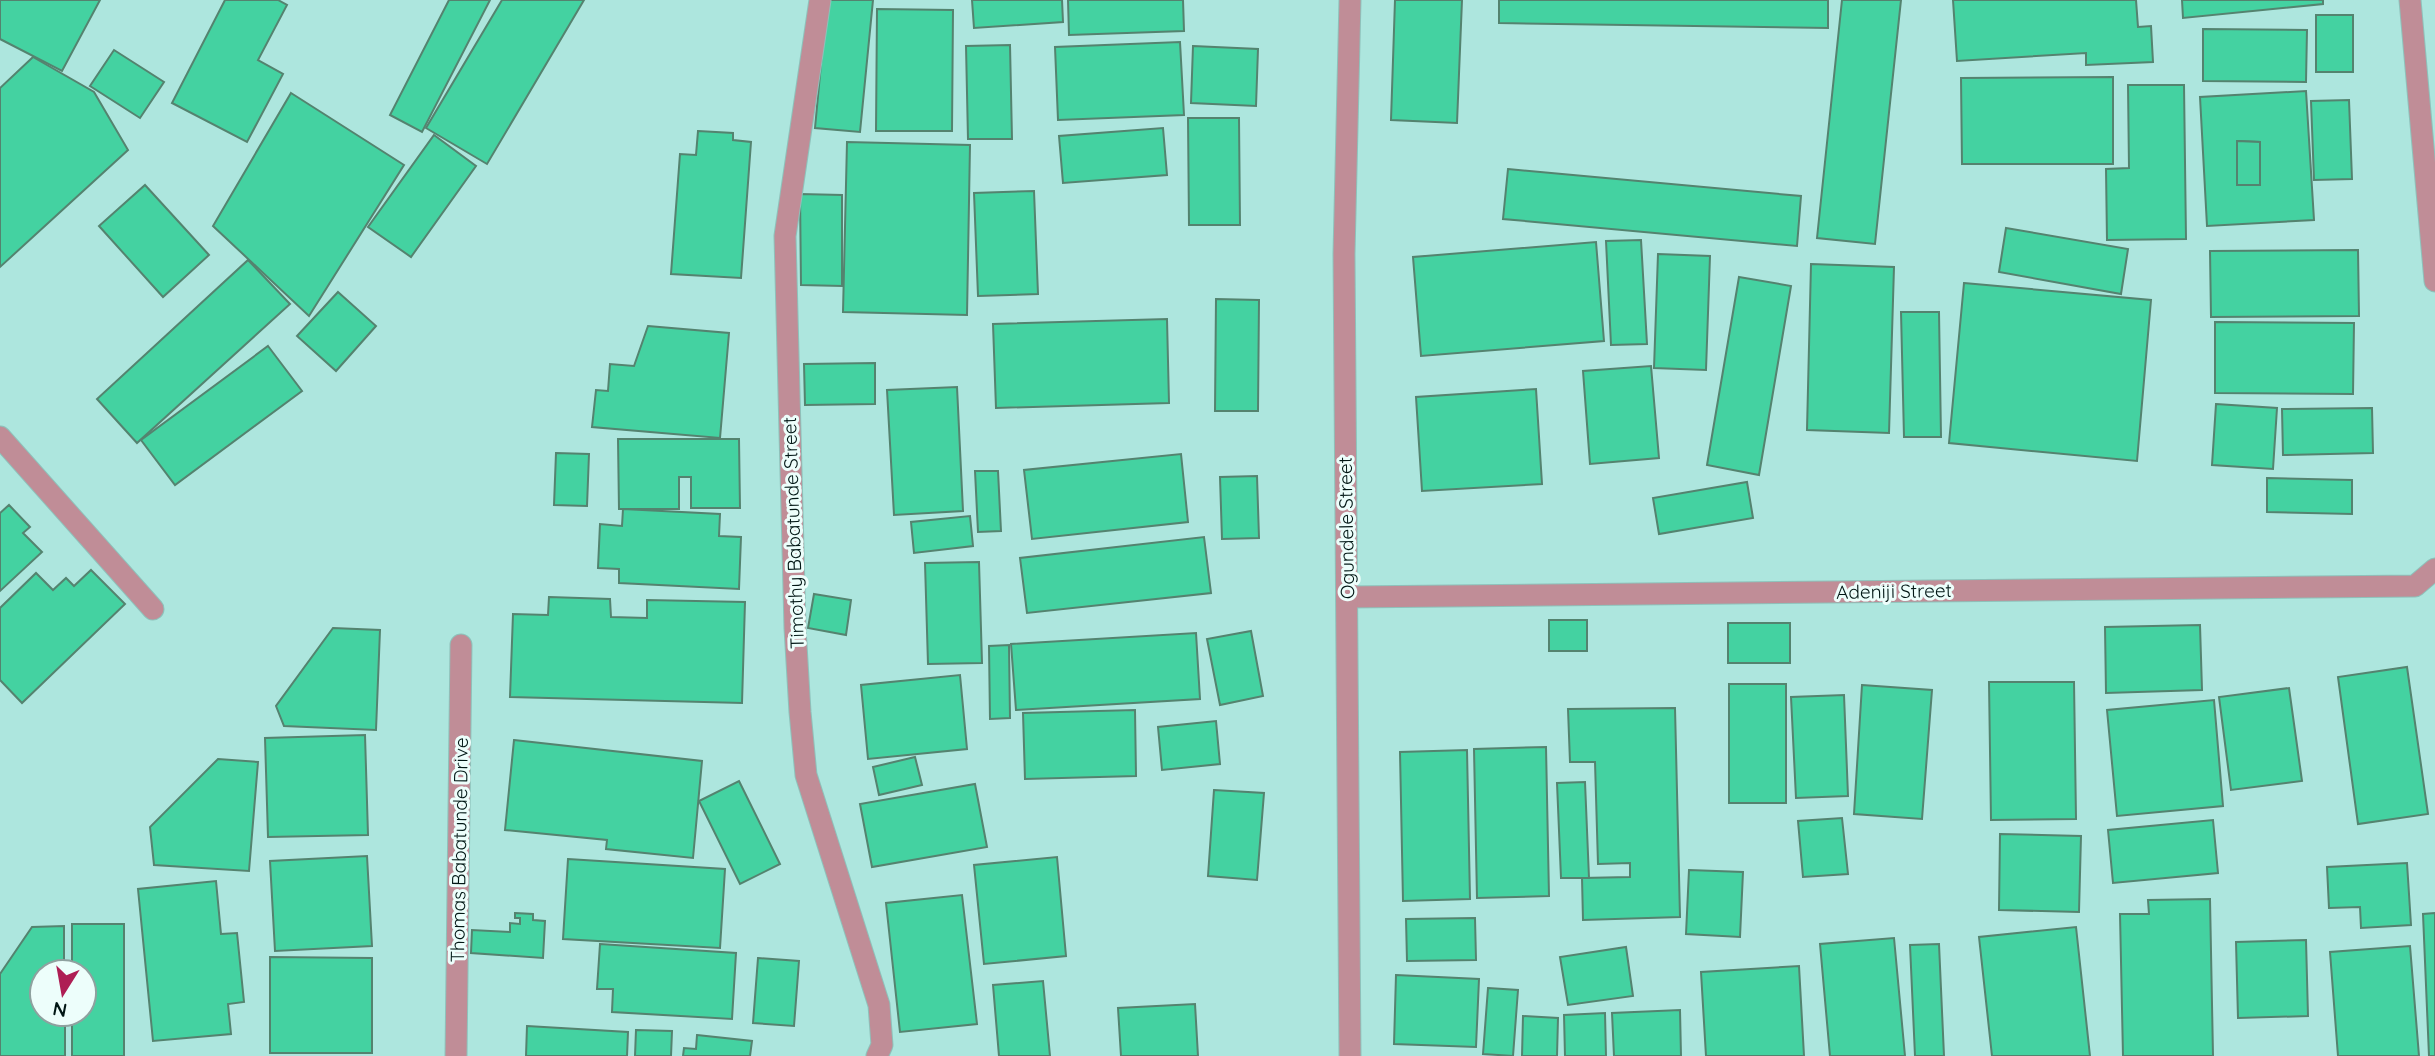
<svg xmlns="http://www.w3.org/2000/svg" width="2435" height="1056" viewBox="0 0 2435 1056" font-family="Quicksand,sans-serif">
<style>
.building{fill:#44d2a1;stroke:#54836f;stroke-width:2;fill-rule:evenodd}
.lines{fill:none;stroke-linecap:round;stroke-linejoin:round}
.minor-casing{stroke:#8ec1ba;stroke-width:23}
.minor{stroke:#c08d97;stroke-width:21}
.labels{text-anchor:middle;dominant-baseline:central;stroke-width:6;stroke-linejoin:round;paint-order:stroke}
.street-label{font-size:19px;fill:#011614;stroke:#edfefb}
</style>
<rect width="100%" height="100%" fill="#ade6de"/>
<g class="building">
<path d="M0 0H100L62 71 0 39Z"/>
<path d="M225 0H278L287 5 258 60 283 74 247 142 172 103Z"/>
<path d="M449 0H490L422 132 390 115Z"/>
<path d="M502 0H584L487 164 426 128Z"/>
<path d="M827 0H873L860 132 815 128Z"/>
<path d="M972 0H1062L1063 22 974 28Z"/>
<path d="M1068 0H1183L1184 31 1069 35Z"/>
<path d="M1395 0H1462L1457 123 1391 120Z"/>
<path d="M1499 0H1828V28L1499 23Z"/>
<path d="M1842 0H1901L1875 244 1817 238Z"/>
<path d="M1953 0H2136L2138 27 2151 26 2153 62 2086 65V53L1957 61Z"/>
<path d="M2182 0H2323V4L2183 18Z"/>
<path d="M877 9 953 10 952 131H876Z"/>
<rect x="2316" y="15" width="37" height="57"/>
<path d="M2203 29 2307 30 2306 82 2203 81Z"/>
<path d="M1180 42 1184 115 1058 120 1055 47Z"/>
<path d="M1010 45 1012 139H968L966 46Z"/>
<path d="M1193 46 1258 49 1256 106 1191 103Z"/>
<path d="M114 50 164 82 140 118 90 86Z"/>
<path d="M33 57 94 92 128 150 0 267V88Z"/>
<path d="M2113 77V164H1962L1961 78Z"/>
<path d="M2128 85H2184L2186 239 2107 240 2106 169 2129 168Z"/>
<path d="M2306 91 2314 220 2207 226 2200 97ZM2237 141 2260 142V185H2237Z"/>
<path d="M291 93 404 165 309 316 213 226Z"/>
<path d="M2349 100 2352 179 2314 180 2311 101Z"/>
<path d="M1188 118H1239L1240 225H1189Z"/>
<path d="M1163 128 1167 175 1063 183 1059 136Z"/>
<path d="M698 131 733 133V140L751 142 741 278 671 274 680 154 696 155Z"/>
<path d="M434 135 476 166 411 257 368 227Z"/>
<path d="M2237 141 2260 142V185H2237Z"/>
<path d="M847 142 970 145 967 315 843 312Z"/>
<path d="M1508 169 1801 196 1797 246 1503 219Z"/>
<path d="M145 185 209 255 163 297 99 226Z"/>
<path d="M1034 191 1038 294 978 296 974 193Z"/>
<path d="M800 194 842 195V286L801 285Z"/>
<path d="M2006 228 2128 249 2121 294 1999 272Z"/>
<path d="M1641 240 1647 344 1611 345 1606 241Z"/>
<path d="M1596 242 1604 341 1421 356 1413 257Z"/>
<path d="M2358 250 2359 316 2211 317 2210 251Z"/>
<path d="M1658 254 1710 256 1706 370 1654 368Z"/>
<path d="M248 260 290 304 137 443 97 399Z"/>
<path d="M1811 264 1894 267 1889 433 1807 430Z"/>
<path d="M1739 277 1791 286 1759 475 1707 465Z"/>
<path d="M1964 283 2151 300 2137 461 1949 443Z"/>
<path d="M338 292 376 326 336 371 297 336Z"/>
<path d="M1216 299 1259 300 1258 411H1215Z"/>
<path d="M1901 312H1939L1941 437H1904Z"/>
<path d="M1167 319 1169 403 996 408 993 324Z"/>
<path d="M2215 322 2354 323 2353 394 2215 393Z"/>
<path d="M648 326 729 333 720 438 592 427 596 390 608 391 610 364 634 366Z"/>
<path d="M268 346 302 391 175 485 141 440Z"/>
<path d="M875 363V404L805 405 804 364Z"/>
<path d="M1651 366 1659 458 1590 464 1583 371Z"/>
<path d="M957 387 963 511 894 515 887 390Z"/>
<path d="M1536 389 1542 484 1422 491 1416 397Z"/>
<path d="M2216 404 2277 408 2273 469 2212 465Z"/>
<path d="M2372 408 2373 453 2283 455 2282 409Z"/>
<path d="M618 439H739L740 508H691V477H679V509H619Z"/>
<path d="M556 453 589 454 587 506 554 505Z"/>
<path d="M1181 454 1188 522 1032 539 1024 470Z"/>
<path d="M975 471H998L1001 531 978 532Z"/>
<path d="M1257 476 1259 538 1222 539 1220 477Z"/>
<path d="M2267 478 2352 480V514L2267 512Z"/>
<path d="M1747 482 1753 518 1659 534 1653 498Z"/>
<path d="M9 505 30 527 23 533 42 552 0 591V513Z"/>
<path d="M623 509 720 514 719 536 741 537 739 589 619 583V569L598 568 600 524 622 526Z"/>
<path d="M970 516 973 546 914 553 911 522Z"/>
<path d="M1204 537 1211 593 1027 613 1020 558Z"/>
<path d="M979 562 982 663 928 664 925 563Z"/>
<path d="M91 570 125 604 22 703 0 680V608L36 573 53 590 66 578 74 586Z"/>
<path d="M814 594 851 600 846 635 808 628Z"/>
<path d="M549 597 610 599 611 617 647 618V600L745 602 742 703 510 697 513 614 548 615Z"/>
<rect x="1549" y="620" width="38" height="31"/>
<rect x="1728" y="623" width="62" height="40"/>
<path d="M2200 625 2202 690 2106 693 2105 627Z"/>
<path d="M333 628 380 630 376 730 284 726 276 706Z"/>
<path d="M1251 631 1263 696 1220 705 1207 639Z"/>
<path d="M1196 633 1200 699 1016 710 1011 644Z"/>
<path d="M1009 645 1010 718 990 719 989 646Z"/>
<path d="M2407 667 2428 814 2358 824 2338 677Z"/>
<path d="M960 675 967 749 868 759 861 685Z"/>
<path d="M1989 682H2074L2076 819 1991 820Z"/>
<rect x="1729" y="684" width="57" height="119"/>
<path d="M1862 685 1932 690 1922 819 1854 814Z"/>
<path d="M2289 688 2302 781 2231 790 2219 697Z"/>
<path d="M1844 695 1848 796 1796 798 1791 697Z"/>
<path d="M2214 700 2223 806 2117 816 2107 710Z"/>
<path d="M1675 708 1680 917 1583 920 1582 878 1630 877V863L1598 864 1595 762H1570L1568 709Z"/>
<path d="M1135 710 1136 776 1025 779 1023 713Z"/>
<path d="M1216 721 1220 764 1162 770 1158 727Z"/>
<path d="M365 735 368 835 268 837 265 738Z"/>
<path d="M514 740 702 761 693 858 606 849 607 840 505 830Z"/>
<path d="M1546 747 1549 896 1477 898 1474 749Z"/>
<path d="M1467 750 1470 899 1403 901 1400 752Z"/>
<path d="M915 757 922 785 879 795 873 767Z"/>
<path d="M218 759 258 762 249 871 154 865 150 827Z"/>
<path d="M739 781 780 864 740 884 699 801Z"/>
<path d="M1585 782 1589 878H1561L1557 783Z"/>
<path d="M975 784 987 847 872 867 860 804Z"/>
<path d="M1214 790 1264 793 1257 880 1208 876Z"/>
<path d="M1842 818 1848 874 1803 877 1798 821Z"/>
<path d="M2213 820 2218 873 2113 883 2108 830Z"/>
<path d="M2000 834 2081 836 2079 912 1999 910Z"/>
<path d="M367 856 372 946 275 951 270 861Z"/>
<path d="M1057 857 1066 956 984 964 974 865Z"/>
<path d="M568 859 725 869 720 948 563 939Z"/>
<path d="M2407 863 2411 925 2361 928 2360 907 2329 908 2327 867Z"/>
<path d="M1689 870 1743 872 1740 937 1686 934Z"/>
<path d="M216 881 221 934 237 933 244 1002 228 1004 231 1034 153 1041 138 889Z"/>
<path d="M962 895 977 1024 900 1032 886 903Z"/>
<path d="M2210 899 2213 1056H2123L2120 914H2149L2148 900Z"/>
<path d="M515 913 533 914V920L545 921 543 958 471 953 472 930 510 932V923L520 924V918H515Z"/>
<path d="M2435 913V1056H2429L2423 914Z"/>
<path d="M1475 918 1476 960 1407 961 1406 919Z"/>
<path d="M72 924H124V1056H72V1014H84V972H72Z"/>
<path d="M64 926V972H42V1014H65V1056H0V974L32 927Z"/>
<path d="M2076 927 2090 1056H1992L1979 937Z"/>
<path d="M1894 938 1905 1056H1830L1820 944Z"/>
<path d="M2306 940 2308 1016 2238 1018 2236 942Z"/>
<path d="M600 944 736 953 732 1019 612 1012 613 989H597Z"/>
<path d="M1939 944 1944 1056H1915L1910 945Z"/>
<path d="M2410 946 2419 1056H2338L2330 952Z"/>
<path d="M1626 947 1633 996 1568 1005 1560 957Z"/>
<path d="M270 957 372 958V1053H270Z"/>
<path d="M758 958 799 961 794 1026 753 1023Z"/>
<path d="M1799 966 1804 1056H1706L1701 972Z"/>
<path d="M1396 975 1479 979 1476 1047 1394 1044Z"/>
<path d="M1043 981 1050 1056H999L993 985Z"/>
<path d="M1488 988 1518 990 1513 1056 1483 1054Z"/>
<path d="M1195 1004 1198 1056H1121L1118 1008Z"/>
<path d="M1680 1010 1681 1056H1614L1612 1013Z"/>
<path d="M1605 1013 1606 1056H1565L1564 1015Z"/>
<path d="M1523 1016 1558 1018 1557 1056H1522Z"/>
<path d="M527 1026 628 1032 627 1056H526Z"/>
<path d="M636 1030 672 1031 671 1056H635Z"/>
<path d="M697 1035 752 1041 750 1056H683L684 1048 696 1049Z"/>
</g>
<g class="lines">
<defs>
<g id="minor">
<path d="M820 0 785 236 795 628 800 712 806 775 879 1005 882 1045 877 1056"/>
<path d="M2410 0 2435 281"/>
<path d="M0 437 153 609"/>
<path d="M1347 597 2415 586 2435 569"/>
<path d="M456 1056 461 645"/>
<path d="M1350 1056 1344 254 1350 0"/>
</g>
</defs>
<use href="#minor" class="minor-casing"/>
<use href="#minor" class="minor"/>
</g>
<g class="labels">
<g class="street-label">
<text transform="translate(1346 528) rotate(-91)">Ogundele Street</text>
<text transform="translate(793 533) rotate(-92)">Timothy Babatunde Street</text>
<text transform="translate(1894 591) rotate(-1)">Adeniji Street</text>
<text transform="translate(459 850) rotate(-89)">Thomas Babatunde Drive</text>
</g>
</g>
<g transform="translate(63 993) rotate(191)"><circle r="33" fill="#edfefb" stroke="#8fa19f" stroke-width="2"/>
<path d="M0-5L12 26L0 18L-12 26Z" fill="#ae1e54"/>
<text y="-10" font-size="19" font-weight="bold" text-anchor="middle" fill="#011614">N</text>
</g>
</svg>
